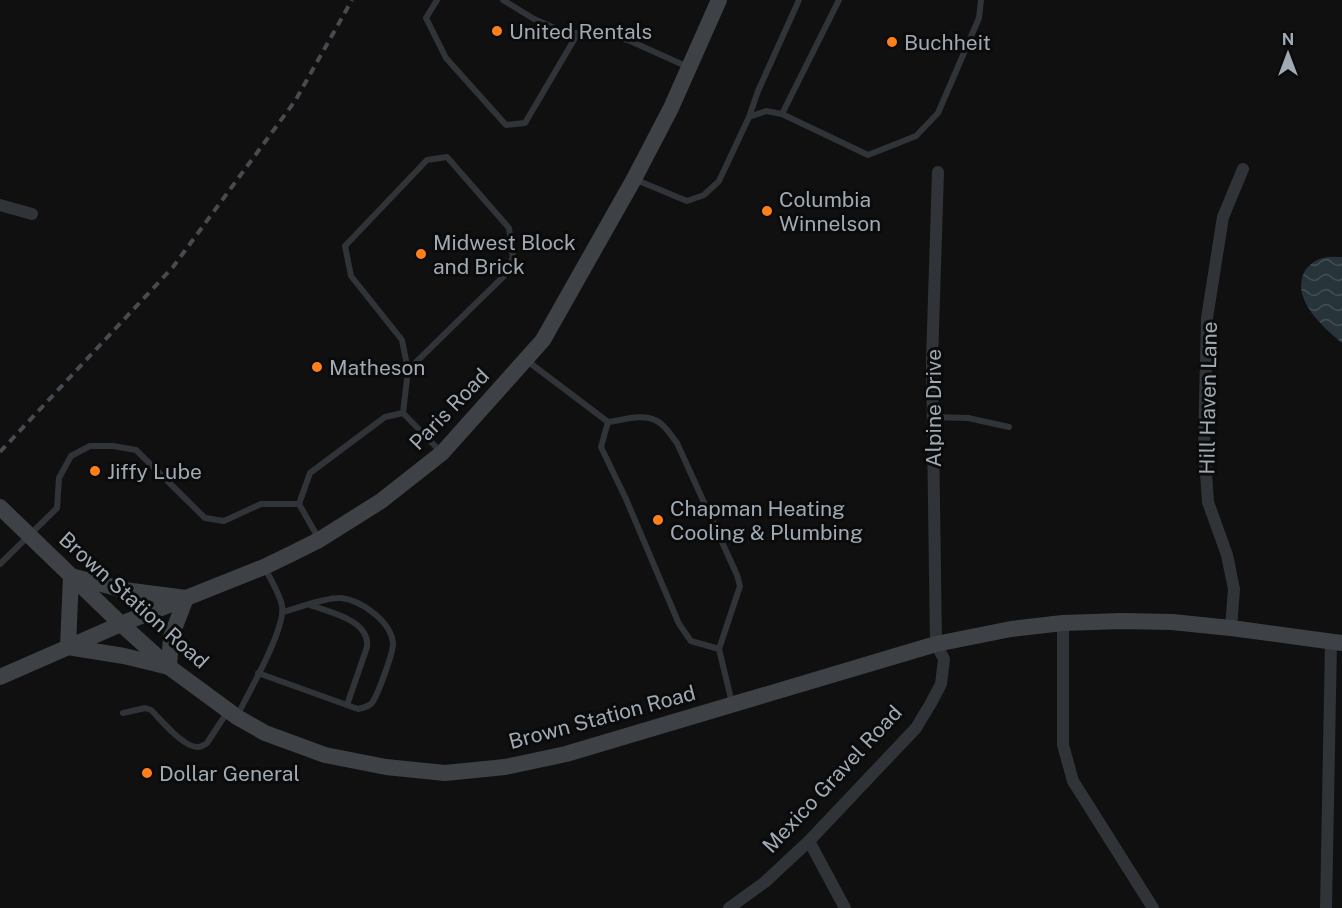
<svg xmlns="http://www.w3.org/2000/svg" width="1342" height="908" viewBox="0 0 1342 908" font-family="'Public Sans',sans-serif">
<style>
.water{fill:url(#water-waves)}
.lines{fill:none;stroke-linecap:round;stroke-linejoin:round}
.lane{stroke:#303337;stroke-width:6}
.street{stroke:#303337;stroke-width:12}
.secondary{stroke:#3e4247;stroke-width:16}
.rail{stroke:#474b50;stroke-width:4;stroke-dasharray:8 6;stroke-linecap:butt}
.poi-dot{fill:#ff7f1a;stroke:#0b0b0c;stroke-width:2}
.labels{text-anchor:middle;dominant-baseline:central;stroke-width:6;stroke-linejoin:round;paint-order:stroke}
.poi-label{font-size:21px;fill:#9faab4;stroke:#0b0b0c;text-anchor:start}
.street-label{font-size:21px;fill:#9faab4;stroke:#0b0b0c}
</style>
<defs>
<pattern id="water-waves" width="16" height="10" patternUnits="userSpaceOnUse" patternTransform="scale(1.5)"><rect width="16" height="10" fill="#273439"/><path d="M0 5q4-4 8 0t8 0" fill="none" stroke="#434f53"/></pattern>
</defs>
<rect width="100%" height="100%" fill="#101011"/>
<path class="water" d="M1342 257V343C1324 328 1293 301 1303 275 1306 267 1314 260 1323 258 1329 256 1336 257 1342 257Z"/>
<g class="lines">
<g class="lane">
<path d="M437 0 426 18 446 58 506 125 525 123 578 33"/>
<path d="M503 0 534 19 564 32 601 35 628 40 688 67"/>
<path d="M782 114 839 0"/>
<path d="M749 117 758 91 799 0"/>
<path d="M634 179 687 201 704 195 719 181 749 117 766 111 782 114 868 155 916 136 938 113 979 18 981 0"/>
<path d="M526 360 608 422C624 420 642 413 657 421 665 425 671 435 677 443L737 575 740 586 719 649 732 703"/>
<path d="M403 413 408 370 402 340 351 276 345 246 427 160 447 157 509 228 513 257 505 275 408 370"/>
<path d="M933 417 968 418 1009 427"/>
<path d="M608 422 601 447 626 499 679 624 691 641 719 649"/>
<path d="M299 504 310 473 385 417 403 413 441 452"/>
<path d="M0 564 57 508 59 478 71 456 90 446H113L136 450 205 518 224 521 261 504H299L319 539"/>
<path d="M310 605C329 612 370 620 367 647L347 705"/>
<path d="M258 673 358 709C363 708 367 707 371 704 377 698 393 653 393 644 392 622 361 600 341 598 325 597 298 608 283 612"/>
<path d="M123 713 145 708 151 710C161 720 184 748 198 747 202 747 204 745 207 743L228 711"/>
<path d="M238 714C249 692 286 628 282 606 280 594 270 578 264 567"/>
</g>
<g class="street">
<path d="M0 205 32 214"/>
<path d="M1063 623V745L1073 781 1153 908"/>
<path d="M1231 628 1234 589 1227 555 1208 502 1204 446 1207 318 1223 217 1243 169"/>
<path d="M809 841 845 908"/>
<path d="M729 908 765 882 809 841 916 728 931 703 941 684 944 659 936 644 932 361 938 172"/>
<path d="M1326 908 1331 642"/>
</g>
<g class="secondary">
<path d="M0 507 121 624 169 667 237 717 265 733 325 755 386 767 445 773 505 767 566 754 936 644 1011 629 1063 623 1122 621 1172 622 1231 628 1342 643"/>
<path d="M71 576 124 590 186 598 171 637 169 667 124 656 68 647Z"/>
<path d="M0 677 121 624 264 567 291 554 319 540 381 501 442 453 543 340 634 179 671 108 719 0"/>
</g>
<path class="rail" d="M0 452 173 267 295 101 352 0"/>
</g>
<g class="poi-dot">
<circle cx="497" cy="31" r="6"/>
<circle cx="892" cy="42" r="6"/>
<circle cx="767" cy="211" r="6"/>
<circle cx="421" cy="254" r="6"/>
<circle cx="317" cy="367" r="6"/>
<circle cx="95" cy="471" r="6"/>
<circle cx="658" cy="520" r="6"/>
<circle cx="147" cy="773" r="6"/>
</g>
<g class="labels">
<g class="poi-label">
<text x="509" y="31">United Rentals</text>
<text x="904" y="42">Buchheit</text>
<text x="779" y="199">Columbia<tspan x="779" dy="24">Winnelson</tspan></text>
<text x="433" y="242">Midwest Block<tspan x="433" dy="24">and Brick</tspan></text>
<text x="329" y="367">Matheson</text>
<text x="107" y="471">Jiffy Lube</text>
<text x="670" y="508">Chapman Heating<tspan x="670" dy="24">Cooling &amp; Plumbing</tspan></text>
<text x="159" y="773">Dollar General</text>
</g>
<g class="street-label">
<text transform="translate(1208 398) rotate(-89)">Hill Haven Lane</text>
<text transform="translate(933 408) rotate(-90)">Alpine Drive</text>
<text transform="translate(449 409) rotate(-46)">Paris Road</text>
<text transform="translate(134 600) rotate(42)">Brown Station Road</text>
<text transform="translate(602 717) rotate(-15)">Brown Station Road</text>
<text transform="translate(832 779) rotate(-47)">Mexico Gravel Road</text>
</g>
</g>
<g transform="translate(1288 54)" stroke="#0b0b0c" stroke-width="4.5" paint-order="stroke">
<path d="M0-4.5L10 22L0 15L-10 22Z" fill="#9faab4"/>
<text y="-9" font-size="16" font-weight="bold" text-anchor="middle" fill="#9faab4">N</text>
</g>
</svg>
